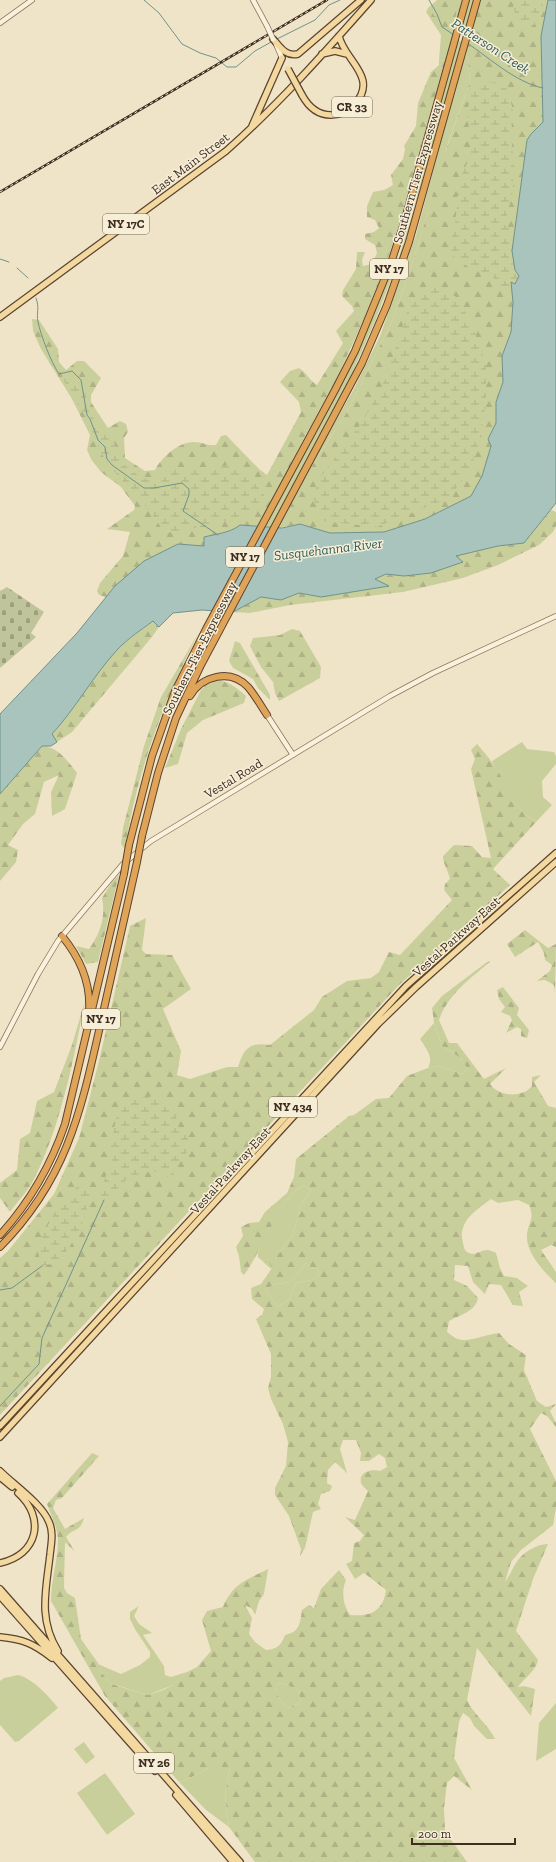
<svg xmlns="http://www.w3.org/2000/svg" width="556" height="1862" font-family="'Zilla Slab',serif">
<defs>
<pattern id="forest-firs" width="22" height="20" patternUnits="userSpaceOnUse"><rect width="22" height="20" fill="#c9cf9b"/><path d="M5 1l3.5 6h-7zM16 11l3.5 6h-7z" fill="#aeb285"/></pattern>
<pattern id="wetland-marsh" width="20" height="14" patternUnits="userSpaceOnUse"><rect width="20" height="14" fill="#c9cf9b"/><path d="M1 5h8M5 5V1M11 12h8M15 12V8" fill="none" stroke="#aeb285"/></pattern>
<pattern id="cemetery-stones" width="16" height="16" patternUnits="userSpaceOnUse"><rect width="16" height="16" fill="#bfc49a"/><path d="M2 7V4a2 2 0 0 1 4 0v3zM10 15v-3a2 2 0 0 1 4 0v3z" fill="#9ca07d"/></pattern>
</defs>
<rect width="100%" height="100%" fill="#f0e4c8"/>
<path fill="#c9cf9b" d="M437 0H462L446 61 439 60 441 35 426 12 428 8Z
M469 0H474L464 36 460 33Z
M458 40 462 42 412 225 396 271 394 273 414 208 424 162Z
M465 52 468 60 470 82 448 143 418 246 393 319 347 412 300 484 355 387 380 336 416 235Z
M390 278 391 280 375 321 340 401 271 528 262 527C307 446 353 365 388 279Z
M522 742 527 749 554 752 556 756V764L542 781 543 797 552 805 537 821C517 816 502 779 492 761Z
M478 926 479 927 391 1007 203 1212 379 1016 418 978Z
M434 1023 442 1046 459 1057 467 1068 463 1074 439 1066 428 1068C434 1056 426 1049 420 1039Z
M304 1185 311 1191 300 1206 293 1234 275 1259 271 1269 258 1257V1253C266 1234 286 1193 304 1185Z
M306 1263 310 1267 318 1269 319 1276 311 1280 296 1283 290 1299 278 1307 265 1290 275 1284 291 1282Z
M139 1606 134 1616 139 1624 152 1633 143 1635 164 1666 165 1675 171 1677 187 1672 173 1685 148 1695 110 1683 101 1672 98 1664 121 1674 140 1665 150 1657V1652L135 1629 130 1619V1612Z
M18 1675C32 1678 50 1697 58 1708L19 1741 15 1742 0 1725V1681L4 1678Z
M283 1683 298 1690 301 1702 289 1708C280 1701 276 1696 276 1684Z
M556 1703V1749L536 1761 539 1723Z
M84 1742 95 1757 86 1764 74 1749Z
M211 1767H230L225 1795 229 1827 206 1810 179 1782 186 1780Z
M105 1773 135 1814 107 1835 77 1793Z"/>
<path fill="url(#forest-firs)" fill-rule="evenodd" d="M439 0H455C460 9 452 30 448 39L446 41C443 30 433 23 429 12L431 9 434 16 440 18 436 3Z
M481 0H548L541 36 543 122 531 134 527 141 512 251 515 284 511 282 513 302 511 332 502 356 503 382 496 402V423L488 439 491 446 482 476 471 496 425 519 384 532 330 533 300 524 276 528 300 484 347 412 393 319 418 246 443 158 470 82 468 60 465 52Z
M439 60 446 61 395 238 382 274 364 319 336 380 305 436 259 527 240 525C230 533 217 534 204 537V546L178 544 115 586 106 597 99 595 97 591 100 583 123 556 130 532 107 529 134 510 135 506 121 487 101 472 91 459 87 450 90 435 72 399 41 349 33 331 32 319 39 320 58 349 59 362 66 370 77 361H84L101 378 91 395V402L108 428 120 421 126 424 128 432 124 438 125 458 145 471 155 470C162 457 178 442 194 442 202 442 207 446 216 445L221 436 226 435 259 469 267 475 301 412 299 402 280 382 290 371 299 368C307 373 309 380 317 385L343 343 336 331 354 311 352 306 342 296 343 290 356 269 357 252H365L362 260 363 266 372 264 377 253 375 245 365 239V234L374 232 379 228 375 220 367 217V206L373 192 384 190 393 185 391 175 403 159 405 149 404 146 416 126 418 103 431 72 439 65Z
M551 510 556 512V526L553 532 539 545 498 565 463 578 403 592 290 605 250 613 233 612 261 597 281 600 299 593 321 597 388 586 374 579 386 574 404 576 431 573 462 562 456 556 498 546 524 543Z
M153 621 159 627 152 637 72 732 57 742 52 734C76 708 92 676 117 650 127 639 142 630 153 621Z
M292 629 300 631 321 667 320 678 279 701 275 693 273 682 261 667 250 646 253 638 280 635Z
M199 632C164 701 136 773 125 849L121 844 123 828 144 746 161 697Z
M235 641 240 643 270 695V700L258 688 253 679 233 668 229 661Z
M217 680C230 682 237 688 246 696L244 703 203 720 187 733 178 764 165 768 181 729 201 690 206 685Z
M477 744C482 750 487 755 491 761 505 778 515 815 537 821L493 869 510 885 399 985 0 1415V1258L8 1251 54 1194 79 1138 99 1061 130 926 146 918 142 950 146 954 172 955 191 989 163 1009 181 1051 177 1075 190 1079 227 1067H238C244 1048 249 1042 270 1045L314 1010 322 997 347 981 371 978 379 972 389 952 400 955 452 900 444 890 445 884 450 879C448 870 443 864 443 856L454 845 472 846 482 857 491 858 471 769 475 759 471 750Z
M42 746C58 747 67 760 77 773L65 809 52 816 51 792 59 775 44 782 35 814 23 824 8 845 18 850 16 862 0 881V794Z
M119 875 98 962 86 964 76 946 89 949C100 934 106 917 102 898L112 882Z
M525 930 548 948 556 944 555 993 554 985 545 980 537 981 550 971 552 965 545 960 544 953 538 942 515 957 507 944Z
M491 961C471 978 448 994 439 1020L449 1043H457L484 1079 506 1068 490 1084C497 1094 513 1097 524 1092 527 1091 530 1088 532 1086V1077L541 1075 534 1082 548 1106 556 1108V1247L551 1245 541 1250 556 1272V1283C545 1273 528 1255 527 1239 526 1223 536 1221 529 1205L518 1200 498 1203 491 1199C477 1210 457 1221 463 1243 464 1247 464 1251 469 1253 475 1256 481 1250 487 1250 490 1250 494 1252 496 1253L500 1268 504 1276 517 1278 528 1286 519 1292 523 1306 513 1305 501 1285 489 1284 485 1294 473 1282 468 1266 455 1265 454 1280 467 1286 478 1298C476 1311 460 1315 449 1321L447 1332C450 1334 454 1338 458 1339 468 1343 487 1334 499 1333L509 1344 526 1355 524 1370 537 1401 546 1407 556 1404 550 1411 556 1423V1427L547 1416 541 1413 530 1429 556 1481V1508L553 1525 521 1550 511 1562 505 1582C509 1577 512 1569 516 1563 522 1553 536 1544 548 1544L533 1579 516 1631 538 1660C536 1671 524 1678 518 1687L524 1686 535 1689 531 1716 477 1648 467 1700C473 1714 488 1724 495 1739H487L474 1726 470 1718 463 1713 459 1722 454 1758 472 1790 454 1776 447 1783 444 1808 445 1831 467 1862H255L229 1827 225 1795 230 1767H211L186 1780 179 1782 105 1696 51 1601C51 1580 58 1560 58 1539 57 1527 51 1515 47 1504L92 1453 99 1456 62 1498 56 1500 53 1508 65 1529 84 1518C80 1533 74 1527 66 1537L75 1552 65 1542 64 1588 67 1593 75 1598 81 1639 98 1663 101 1672 110 1683 118 1686 148 1695 163 1690 173 1685 187 1672 197 1667 211 1651 202 1620 207 1611 223 1607C233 1583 247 1580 268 1569L264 1594 259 1601 255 1615 252 1609 245 1605 252 1618 249 1634 255 1642 266 1650C277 1649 281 1646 285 1635 300 1632 300 1623 302 1610L309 1605 314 1608 321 1589 339 1570 346 1580C341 1592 343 1605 350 1615 371 1617 383 1611 386 1590L364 1573 355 1579 346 1564 352 1561 354 1543 360 1541 364 1535 345 1517 355 1520 368 1491C366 1489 362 1486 361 1483 358 1471 373 1469 380 1471L387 1467 385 1458 379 1454 369 1461H360L361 1453 356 1440H343L340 1449 347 1473 335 1462 328 1470 327 1483 332 1486 330 1491 321 1494 318 1504 321 1509 313 1512 305 1548 300 1556 301 1549 289 1516 275 1495V1488L286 1466 288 1442 283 1424 271 1399 268 1388 271 1377V1354L256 1319 262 1315 264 1309 252 1299 251 1288 261 1284 272 1268 268 1259H275L293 1234 300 1206 311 1191 304 1185C284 1194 268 1235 257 1254 253 1261 249 1268 244 1275L241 1272 239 1256 236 1247 243 1236 241 1227 249 1223 259 1222 265 1212 287 1193 294 1177 296 1159 349 1116 354 1115 376 1099 389 1098 407 1076 428 1068 439 1066 463 1074 467 1068 459 1057 442 1046 434 1023 432 1008 442 996 487 962ZM306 1263 310 1267 318 1269 319 1276 311 1280 296 1283 290 1299 278 1307 265 1290 275 1284 291 1282ZM283 1683 298 1690 301 1702 289 1708C280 1701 276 1696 276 1684Z
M503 987 519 1008 517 1015 529 1030 527 1038 521 1036V1029L517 1027 506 1033 512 1020 510 1016 501 1012 505 1007 499 999 497 990Z
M85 1001C74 1058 61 1125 35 1177 29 1190 18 1201 10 1212L0 1198V1183L17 1170 20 1139 30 1133 37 1101 54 1092 72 1045Z"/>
<path fill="url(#wetland-marsh)" d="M515 0H544L539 18 530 29 519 25 513 7Z
M479 82H495L508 90 513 111 511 137 514 160 513 191 506 219 513 242 512 251 519 276 515 284 511 282 513 302 492 276 470 268 453 256 450 243 455 226 459 180 471 155 468 118 469 92Z
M422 287H439L458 298 473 328 486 364V404L477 452 468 473 449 498 377 527 321 521 313 496 319 479 363 421 386 378 407 312Z
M59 368 79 384 85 391 87 406 93 417 115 444 123 464 142 478 150 480 176 469 204 470 228 465 260 484C280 516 219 522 201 526 194 528 185 533 178 533 173 534 167 531 163 530L149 510 110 467 100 451 86 417 65 383Z
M156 1096 174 1107 179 1129 188 1137 187 1152 175 1165 173 1180 160 1172 151 1171 129 1177 114 1192 109 1204 97 1200 115 1151 110 1148 120 1100Z
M77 1186 90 1187C86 1223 79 1235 58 1263L42 1266 37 1249 43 1235 54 1213 65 1204Z"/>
<path fill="url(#cemetery-stones)" d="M7 587 44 612 31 633 36 637 0 668V591Z"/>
<path fill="#a9c4bc" stroke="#6f938a" d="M548 0H556V503L524 543 498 546 456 556 463 562 431 573 404 576 386 574 375 579 389 586 321 597 299 593 281 600 261 597 233 612 202 610 173 613 159 627 153 621C141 630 127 639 117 650 93 676 76 708 52 734L57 742 51 746H42L0 794V714L77 633 115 586 144 561 178 544 204 546V537C216 534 230 533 240 525L282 528 300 524 330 533 384 532 425 519 471 496 482 476 491 446 488 439 496 423V402L503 382 502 356 511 332 513 302 511 282 515 284 519 276 515 270 512 251 527 140 531 134 543 122 541 36Z"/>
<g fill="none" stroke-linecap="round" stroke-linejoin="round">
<path stroke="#6f938a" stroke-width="1" d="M144 0 159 13 182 44 200 53 216 58 227 67H236L255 51 273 41
M429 0 437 14 442 27 454 35
M277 39 315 20 329 5 340 0
M467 43C491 59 515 82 543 88
M0 259 9 262
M17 268 28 278
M36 298C40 309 36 312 38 322 41 336 51 362 59 374L72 371 81 380 87 415 90 419 98 440 105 447 107 459 112 465 144 488H154L182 483 189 489V495L183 511 218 535
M0 1290 12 1288 42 1266
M0 1406 39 1364 42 1338 104 1200"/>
<g stroke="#8d765c" stroke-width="6">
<path id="tertiary" d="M253 0 267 26
M0 23 32 0
M276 44 282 58
M267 715 293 755
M0 1047 38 974 58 941 123 864 151 841 390 696 433 673 556 616"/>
</g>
<g stroke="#5b4430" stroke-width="8">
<path id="primary" d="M273 39C280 47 286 57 298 54L361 0
M322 54 335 51 347 54
M302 95C308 106 317 115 331 115 340 115 349 111 355 104 379 77 344 60 339 36
M252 126 282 58
M0 317 226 151C278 105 325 52 371 0
M0 1426 406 986 556 853
M0 1437 378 1024 416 987 556 862
M0 1471C14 1485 42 1504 49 1522 54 1533 51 1544 50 1555 46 1590 38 1619 58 1651
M0 1477 12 1487
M0 1563C38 1555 46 1518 18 1493
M0 1589 240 1862
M0 1596 155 1771
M0 1637C23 1639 34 1644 52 1658
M176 1795 233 1862"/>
</g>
<g stroke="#5b4430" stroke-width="8">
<path id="motorway" d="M190 696C202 676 230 668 248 687 255 695 261 706 267 715
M142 836 158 773 176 718 201 665 362 363 387 305 409 242 477 0
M129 845 152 756 175 691 206 629 335 390 355 351 391 263 403 226 466 0
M62 936C80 958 91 983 89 1011
M0 1235C30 1202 51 1165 65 1124L124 874
M0 1247C70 1176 82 1105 103 1013 114 962 126 912 137 862"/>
</g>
<use href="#tertiary" stroke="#faf1dc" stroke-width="4.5"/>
<use href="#primary" stroke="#f3d9a0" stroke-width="5.5"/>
<use href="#motorway" stroke="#e0a458" stroke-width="6"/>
<g stroke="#3d2e20" stroke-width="2.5">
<path id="rail" d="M0 192 327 0"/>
</g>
<use href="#rail" stroke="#f7eed8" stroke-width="1" stroke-dasharray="3" stroke-linecap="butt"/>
<g stroke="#8d765c" stroke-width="6" stroke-linecap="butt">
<path id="tertiary-bridge" d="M267 26 273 39"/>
</g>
<g stroke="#5b4430" stroke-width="8" stroke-linecap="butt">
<path id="primary-bridge" d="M288 69 302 95"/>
</g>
<g stroke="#5b4430" stroke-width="8" stroke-linecap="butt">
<path id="motorway-bridge" d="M137 862 142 836
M124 874 129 845"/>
</g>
<use href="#tertiary-bridge" stroke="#faf1dc" stroke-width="4.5"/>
<use href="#primary-bridge" stroke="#f3d9a0" stroke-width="5.5"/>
<use href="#motorway-bridge" stroke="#e0a458" stroke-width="6"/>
</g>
<g text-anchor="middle" stroke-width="3" stroke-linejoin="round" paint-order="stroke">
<g fill="#f7eed8" stroke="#756857" stroke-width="1">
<rect x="332" y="97" width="40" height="20" rx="3"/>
<rect x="103" y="214" width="46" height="20" rx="3"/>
<rect x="370" y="259" width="38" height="20" rx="3"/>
<rect x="226" y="547" width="38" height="20" rx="3"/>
<rect x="82" y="1009" width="38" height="20" rx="3"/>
<rect x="269" y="1097" width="48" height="20" rx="3"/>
<rect x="134" y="1753" width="40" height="20" rx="3"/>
</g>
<g font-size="12" font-weight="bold" fill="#3d2e20">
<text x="352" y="111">CR 33</text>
<text x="126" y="228">NY 17C</text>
<text x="389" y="273">NY 17</text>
<text x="245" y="561">NY 17</text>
<text x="101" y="1023">NY 17</text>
<text x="293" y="1111">NY 434</text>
<text x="154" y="1767">NY 26</text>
</g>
<g font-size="13" fill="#3d2e20" stroke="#f7eed8">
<text transform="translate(190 163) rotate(-37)" y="5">East Main Street</text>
<text transform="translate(417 172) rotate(-74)" y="5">Southern Tier Expressway</text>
<text transform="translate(199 648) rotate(-63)" y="5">Southern Tier Expressway</text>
<text transform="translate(233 778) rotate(-31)" y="5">Vestal Road</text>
<text transform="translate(456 936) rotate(-42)" y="5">Vestal Parkway East</text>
<text transform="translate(230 1170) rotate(-48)" y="5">Vestal Parkway East</text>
</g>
<g font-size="14" font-style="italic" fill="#2f5d5a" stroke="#f7eed8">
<text transform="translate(491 46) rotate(33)" y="5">Patterson Creek</text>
<text transform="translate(328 549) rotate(-7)" y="5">Susquehanna River</text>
</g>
</g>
<path d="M412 1838v6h103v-6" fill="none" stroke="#3d2e20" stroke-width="2"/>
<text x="418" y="1838" font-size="12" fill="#3d2e20" stroke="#f7eed8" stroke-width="3" paint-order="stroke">200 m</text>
</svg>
